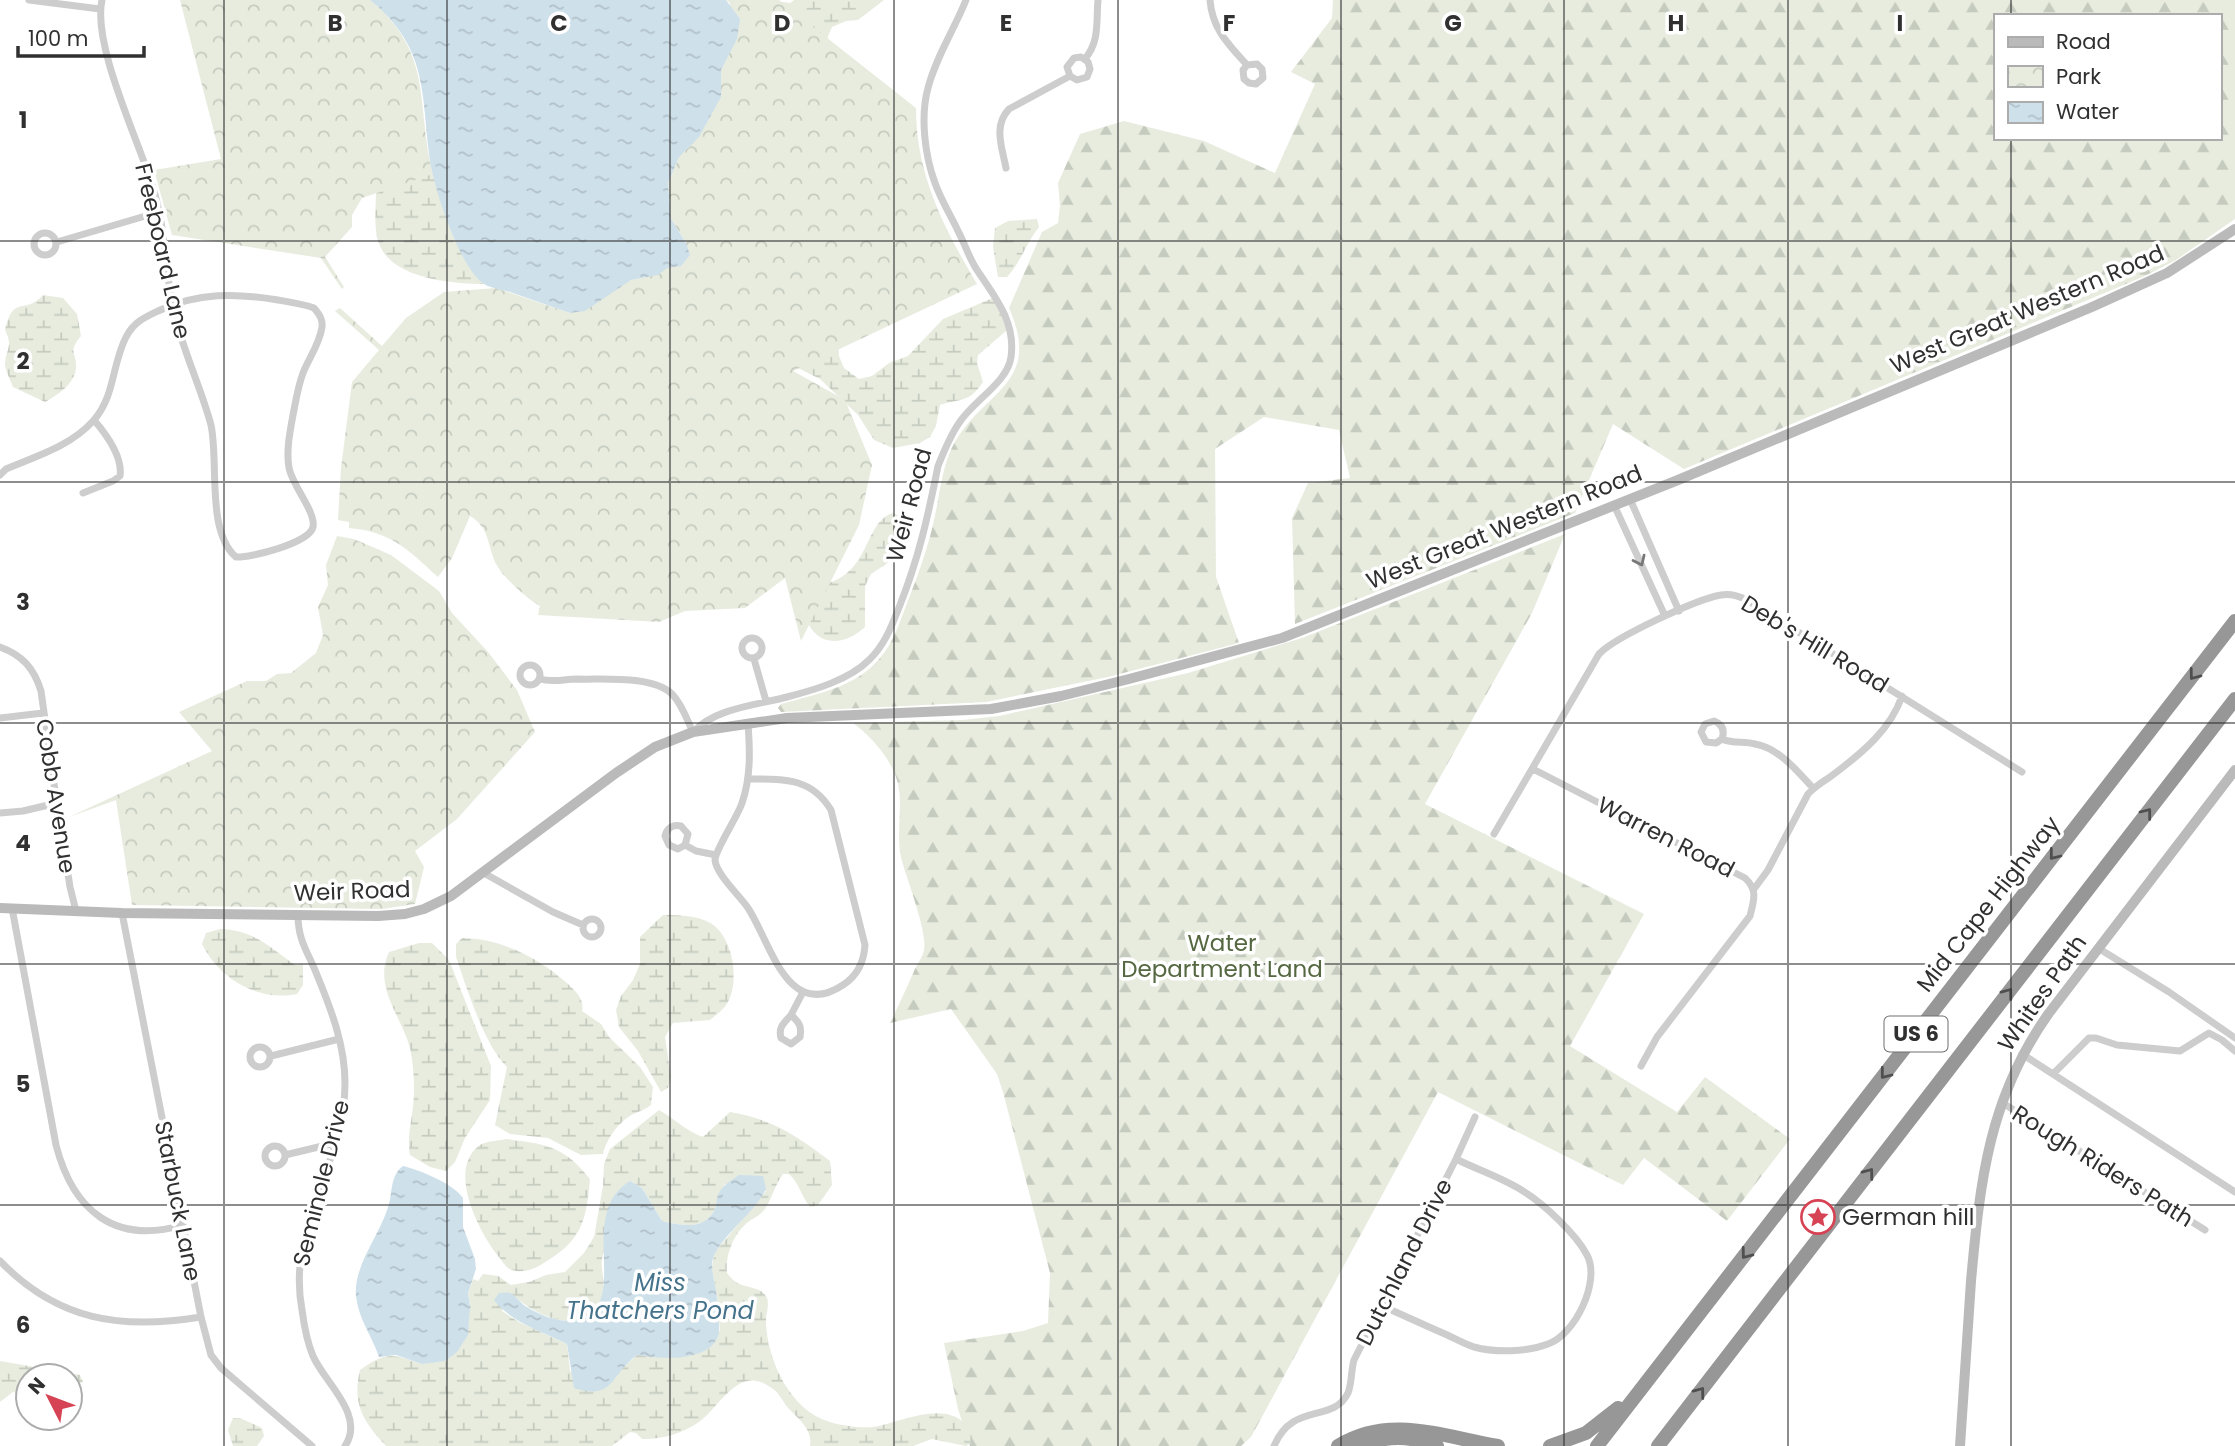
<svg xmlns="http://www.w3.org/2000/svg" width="2235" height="1446" font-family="Poppins,sans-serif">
<defs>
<pattern id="forest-firs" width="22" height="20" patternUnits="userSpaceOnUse" patternTransform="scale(1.75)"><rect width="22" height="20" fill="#e7ecdf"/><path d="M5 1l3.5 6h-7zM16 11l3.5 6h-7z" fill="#c6cbc0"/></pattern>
<pattern id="wetland-marsh" width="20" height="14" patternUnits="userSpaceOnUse" patternTransform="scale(1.75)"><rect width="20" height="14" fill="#e7ecdf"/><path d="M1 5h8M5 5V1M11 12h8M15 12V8" fill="none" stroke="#c6cbc0"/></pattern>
<pattern id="park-crowns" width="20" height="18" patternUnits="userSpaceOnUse" patternTransform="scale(1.75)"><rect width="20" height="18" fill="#e7ecdf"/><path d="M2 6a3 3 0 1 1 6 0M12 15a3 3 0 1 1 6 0" fill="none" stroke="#c6cbc0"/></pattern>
<pattern id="water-ripples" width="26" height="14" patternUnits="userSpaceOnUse" patternTransform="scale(1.75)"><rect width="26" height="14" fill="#cee0ea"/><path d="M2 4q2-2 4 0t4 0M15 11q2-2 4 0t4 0" fill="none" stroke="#b1c0c9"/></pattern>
</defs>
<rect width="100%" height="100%" fill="#fff"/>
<path fill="url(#forest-firs)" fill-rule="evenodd" d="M1333 0H2235V219L2176 260 2145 276 1684 469 1613 424 1575 513 1295 624 1292 518 1308 483 1350 478 1339 430 1264 417 1215 449 1216 577 1239 643 1108 677 986 702 781 712 778 708 781 704C816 694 855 688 880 658 893 643 899 624 906 606 917 577 928 549 934 520 939 499 941 477 948 457 973 391 1046 391 1009 308L1042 232 1058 223 1060 206 1058 183 1080 134 1124 121 1204 141 1275 173 1315 84 1291 72 1332 18ZM1995 16H2219V138H1995Z
M1565 534 1532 613 1425 804 1644 914 1570 1046 1677 1112 1705 1077 1790 1139 1727 1221 1644 1158 1623 1185 1438 1092 1251 1437 1241 1446H970L958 1409 944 1343 1023 1331 1048 1323 1050 1273 1003 1092 997 1074 951 1009 890 1023C899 1005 907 987 915 969 918 963 923 956 924 950 928 932 906 878 901 857 895 829 906 798 894 772 886 753 869 735 853 723L963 720 999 716 1188 673 1302 638Z"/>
<path fill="url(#wetland-marsh)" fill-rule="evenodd" d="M321 0H370L386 14C400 58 413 103 426 148 440 195 449 248 485 284 454 284 394 279 380 246 373 230 376 208 376 191Z
M730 0H770L790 3 794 0H884L858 20 846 21 832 27 828 36 839 356 844 368 859 379 872 376 889 363 908 356 943 319 993 298 1008 319 1006 331 978 355 977 363 983 382C969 403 962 398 940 405L936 426 930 437 920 443 893 448 874 440 858 415 820 379 782 360 646 277 686 243 679 157C730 105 727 69 730 0Z
M1037 219 1039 227C1026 243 1021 262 1007 277H998L993 247 995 228 1008 221Z
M43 295 63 298 77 314 81 336C67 353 77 352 76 368 75 384 57 395 45 402L13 387C11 381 6 372 5 365 5 349 14 348 5 330 14 293 24 316 43 295Z
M893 513 900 516 905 532 892 560 871 574 865 586V627C847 644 822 648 809 625L820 585C872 576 862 523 893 513Z
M663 915C678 915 698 915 712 924 733 939 739 978 729 1000 725 1009 717 1014 710 1020L673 1023 665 1037 671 1077 668 1088 661 1092 638 1051 619 1027 616 1010 621 996 633 980 640 964V937Z
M220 929C254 930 269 947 295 965L303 964V985L297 994C259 1002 219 979 202 944L206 933Z
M462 938C500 938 539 958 567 983 575 991 585 999 582 1011L601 1024 609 1037 640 1067 653 1087 651 1105C643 1111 638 1111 630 1116 618 1123 606 1140 603 1154L581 1155 548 1138 510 1134 495 1125 507 1067C484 1045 467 988 456 957V944Z
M419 943H432L449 960 491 1066 490 1100 465 1138 455 1162 446 1171 430 1167 410 1155C407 1137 411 1125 413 1107 415 1089 414 1066 410 1048 401 1015 373 987 389 952Z
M659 1110C675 1119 686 1131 703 1137L730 1112C772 1119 797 1136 830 1161L832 1185 818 1205 810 1207C802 1197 799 1183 789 1174H783C775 1185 772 1198 765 1209 760 1216 753 1218 747 1223 733 1234 725 1257 727 1273 730 1277 735 1282 739 1284 748 1288 762 1287 767 1298 770 1307 765 1315 766 1324 768 1362 791 1411 830 1422 842 1426 861 1428 873 1427 899 1423 943 1400 965 1424 971 1430 973 1435 971 1443L966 1446 932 1439 913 1446H810C813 1431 800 1420 790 1410 784 1404 780 1394 773 1389 739 1362 721 1406 699 1422 683 1433 661 1440 642 1439L636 1433 630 1432 612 1446H386C363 1421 352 1404 360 1370 387 1351 392 1354 422 1364L470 1306 468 1293 473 1279 478 1281 483 1274 498 1276 511 1285 529 1282 546 1275 565 1272 584 1253 594 1237 603 1186 604 1164 610 1149ZM630 1181 642 1188 662 1221C680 1225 704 1231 714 1211 719 1201 719 1193 725 1184L766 1191 714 1253 712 1268 717 1298 720 1331 680 1357 637 1355 619 1371 609 1385 570 1371 567 1344 519 1322 502 1311 510 1293C535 1315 583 1341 602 1297 607 1286 600 1271 602 1259 606 1238 622 1203 630 1181Z
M506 1139C546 1144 564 1146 590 1179 586 1226 580 1242 539 1266 530 1271 517 1274 508 1268 505 1266 501 1259 498 1256 479 1232 446 1169 480 1145 486 1141 498 1141 506 1139Z
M0 1361 80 1375 83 1382 77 1385 70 1384V1376H28V1389L13 1392 0 1402Z
M233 1418H240L262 1428 264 1436 257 1446H233L228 1430Z"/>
<path fill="url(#park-crowns)" d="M180 0H370C435 54 415 104 433 174L362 198 352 215V227L325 257 344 287 342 289 321 258 172 235 154 170 221 159Z
M726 0H779L916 108C916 175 944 228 977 284L793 371 845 400 872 465 859 525 801 641 785 578 745 608 685 611 659 622 538 615 540 606C527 599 502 576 496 564 487 545 490 528 470 516L452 558 438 577C407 549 392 532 349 528V522L338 520 341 468 352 382 379 350 335 311 340 308 382 346 406 318 444 292 496 288 570 313 631 280 658 275 667 268 686 243 671 219 668 183 679 157 699 137 721 97V70L728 55 730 3Z
M337 536 354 539 391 555 439 591 452 613 488 652 517 690 535 732 457 819 415 851 424 867 415 904 382 909 132 905 116 800 69 817 212 751 179 712 247 681H266L277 674 291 673 316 653 323 635 318 607 328 585 326 565Z"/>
<path fill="url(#water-ripples)" d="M370 0H726L740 19 737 39 721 70V97L699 137 679 157 668 183 671 219 686 243 690 255 681 266 667 268 658 275 631 280 585 311 570 313C550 306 530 299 510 292 502 290 491 288 484 284 459 268 432 183 429 154 425 124 425 92 416 64 408 38 391 17 370 0Z
M403 1166C420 1170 454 1184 463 1198V1227L475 1259 476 1269 468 1293 470 1306 468 1335 457 1352 445 1361 422 1364 396 1355 379 1357C372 1336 358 1318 356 1296 353 1264 383 1232 390 1200 392 1188 392 1174 403 1166Z
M739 1175 763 1176 766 1189C754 1213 729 1229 715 1253 709 1264 714 1278 716 1290 717 1297 720 1327 719 1333 712 1363 660 1359 637 1355 610 1375 614 1401 574 1388L567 1344C542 1331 512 1323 494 1300L499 1293C503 1293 507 1292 510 1293 516 1296 521 1304 527 1307 547 1319 574 1329 593 1311 621 1285 581 1211 630 1181L642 1188 662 1221C680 1225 703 1231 714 1211 717 1207 716 1200 718 1195 722 1185 731 1181 739 1175Z"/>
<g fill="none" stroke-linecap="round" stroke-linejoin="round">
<path stroke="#cdcdcd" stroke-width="7" d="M29 0 100 9
M1210 0C1212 29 1229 45 1247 65L1257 64 1262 69 1263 78 1256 84 1249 83 1244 79 1243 70 1247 65
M1085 59C1100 41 1096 22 1098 0
M1006 168C1002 147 993 126 1009 109L1070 76 1067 67 1074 58 1081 57 1088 62 1090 69 1087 77 1077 80 1070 76
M34 244a11 11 0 1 1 22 0a11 11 0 1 1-22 0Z
M57 242 159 212
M0 475 6 469C37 456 71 446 94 420 115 396 112 364 126 337 134 322 145 317 158 311 198 292 236 293 278 300 290 302 303 304 314 308 319 314 323 319 322 327 320 343 309 358 303 373 298 386 296 400 293 415 290 431 286 451 289 468 293 487 316 512 313 527 310 543 250 558 236 557 206 531 219 462 211 425 200 384 180 345 172 303 165 265 165 225 153 188 139 141 92 45 102 0
M83 493 113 481 120 476C123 456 106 434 94 420
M1630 499 1679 611
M1614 505 1665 616
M742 648a10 10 0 1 1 20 0a10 10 0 1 1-20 0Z
M0 647C22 655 34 668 41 691L54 784 70 887 76 911
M754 659 766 701
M520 675a10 10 0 1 1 20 0a10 10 0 1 1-20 0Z
M540 679C553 683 564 679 577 679 603 680 652 675 672 694 682 704 687 720 693 732 715 708 757 705 787 697 814 690 849 680 869 660 885 645 892 625 900 605 919 557 928 516 938 466 944 451 950 436 959 423 973 401 1008 382 1011 357 1016 322 995 297 977 270 969 258 965 244 958 231 951 216 941 200 935 183 925 156 920 117 928 88 936 57 954 30 966 0
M0 718 43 713
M1722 739C1725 730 1722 724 1714 721L1705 724 1701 732 1706 742 1716 743 1722 739C1733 744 1744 741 1755 744 1779 748 1797 771 1813 788
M1533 769 1745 878C1758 890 1754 900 1750 916L1657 1037 1641 1066
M748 779C783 779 811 777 831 810L865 945C864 961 857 976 843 985 787 1022 770 941 748 908 740 896 716 874 715 860 715 850 738 816 742 803 751 777 750 750 748 724
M0 813 23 811 57 803
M1494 834 1599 654C1615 637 1697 599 1721 595 1730 593 1739 596 1747 600L2022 772
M685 845 678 849 669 845 665 836C667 828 673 824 681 826L688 834 685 845 696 851 716 855
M482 872 553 912 583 925
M1754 889 1768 870 1808 794C1816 785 1825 781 1834 774 1862 753 1891 729 1902 696
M12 908 56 1145C73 1211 115 1245 183 1225
M122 913 201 1317 211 1355 221 1368 312 1446
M298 915C298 941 308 952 317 975 331 1009 345 1045 345 1083 345 1166 286 1224 302 1310 304 1325 307 1342 313 1356 324 1382 366 1415 345 1446
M583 928a9 9 0 1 1 18 0a9 9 0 1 1-18 0Z
M2098 948 2169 992 2235 1038
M791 1015C799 1022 802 1026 800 1037L791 1044 781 1038C778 1027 784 1023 791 1015Z
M791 1015 803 992
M250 1057a10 10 0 1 1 20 0a10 10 0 1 1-20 0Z
M2022 1054 2235 1192
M271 1056 339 1039
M2053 1074 2089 1038H2096L2117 1045 2180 1051 2209 1033 2222 1040 2235 1051
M2001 1102 2205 1230
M265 1156a10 10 0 1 1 20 0a10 10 0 1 1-20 0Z
M285 1155 335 1143
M0 1261C58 1321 121 1330 201 1317
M1382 1306C1403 1315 1424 1325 1445 1334 1454 1338 1464 1344 1474 1347 1496 1353 1527 1352 1548 1344 1575 1335 1601 1281 1587 1255 1576 1234 1544 1204 1523 1191 1503 1178 1478 1170 1456 1159
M1274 1446C1293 1401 1333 1424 1348 1393 1352 1383 1351 1370 1354 1360L1456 1159 1475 1117"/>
<path stroke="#bababa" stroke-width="10" d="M0 908 122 913 378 916 405 914 424 909 451 896 616 773 655 747 693 732 787 718 991 709 1061 696 1129 679 1282 638 1678 480 2092 307 2167 273 2235 229
M1960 1446C1964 1391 1967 1336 1971 1281 1980 1181 1989 1097 2049 1013L2235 770"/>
<path stroke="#979797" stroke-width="14" d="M1338 1446C1390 1414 1443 1437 1498 1446
M1360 1446C1386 1435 1412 1436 1437 1446
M1550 1446 1586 1433 1618 1408
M1597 1446 2235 621
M1658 1446 2235 699"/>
</g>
<defs><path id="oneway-chevron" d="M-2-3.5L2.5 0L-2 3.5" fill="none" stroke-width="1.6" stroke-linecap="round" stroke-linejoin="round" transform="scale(1.75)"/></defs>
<use stroke="#777" href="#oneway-chevron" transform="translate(1640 561) rotate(65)"/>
<g stroke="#4f4f4f">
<use href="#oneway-chevron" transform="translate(2194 675) rotate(127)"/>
<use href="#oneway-chevron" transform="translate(2147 813) rotate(-52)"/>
<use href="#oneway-chevron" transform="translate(2054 855) rotate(128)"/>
<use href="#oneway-chevron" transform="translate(2008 993) rotate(-53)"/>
<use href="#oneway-chevron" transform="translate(1885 1074) rotate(128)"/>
<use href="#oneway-chevron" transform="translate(1869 1173) rotate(-53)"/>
<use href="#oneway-chevron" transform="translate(1746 1254) rotate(127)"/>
<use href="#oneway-chevron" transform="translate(1700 1392) rotate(-53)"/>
</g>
<path fill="none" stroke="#303030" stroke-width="2" stroke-opacity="0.55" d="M224 0V1446M447 0V1446M670 0V1446M894 0V1446M1118 0V1446M1341 0V1446M1564 0V1446M1788 0V1446M2011 0V16M2011 138V1446M0 241H2235M0 482H2235M0 723H2235M0 964H2235M0 1205H2235"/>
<defs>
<g id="sight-ring" transform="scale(1.75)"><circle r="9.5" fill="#fff" stroke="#d64354" stroke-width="1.5"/><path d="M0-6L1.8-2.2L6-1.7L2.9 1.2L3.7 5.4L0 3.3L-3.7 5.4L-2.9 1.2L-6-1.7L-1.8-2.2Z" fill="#d64354"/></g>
</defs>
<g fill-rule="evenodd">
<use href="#sight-ring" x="1818" y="1217"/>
</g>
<g text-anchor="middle" stroke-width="7" stroke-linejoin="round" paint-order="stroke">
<rect fill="#fff" stroke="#6e6e6e" stroke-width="2" x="1884.5" y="1016.5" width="63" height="35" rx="5"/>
<g font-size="21" font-weight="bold" fill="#303030">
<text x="1916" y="1041">US 6</text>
</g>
<g font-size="23" fill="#303030" stroke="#fff">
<text transform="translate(163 251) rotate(77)" y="8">Freeboard Lane</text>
<text transform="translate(2027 309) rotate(-23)" y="8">West Great Western Road</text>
<text transform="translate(909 505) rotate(-75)" y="8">Weir Road</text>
<text transform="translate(1504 527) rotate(-22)" y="8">West Great Western Road</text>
<text transform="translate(1815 644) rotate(31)" y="8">Deb's Hill Road</text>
<text transform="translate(56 796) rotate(81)" y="8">Cobb Avenue</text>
<text transform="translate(1666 837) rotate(27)" y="8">Warren Road</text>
<text transform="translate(352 891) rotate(-2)" y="8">Weir Road</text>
<text transform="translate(1988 904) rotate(-52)" y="8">Mid Cape Highway</text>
<text transform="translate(2042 993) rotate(-55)" y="8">Whites Path</text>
<text transform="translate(2103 1166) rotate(32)" y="8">Rough Riders Path</text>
<text transform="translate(321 1183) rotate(-76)" y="8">Seminole Drive</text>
<text transform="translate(178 1201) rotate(79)" y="8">Starbuck Lane</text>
<text transform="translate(1404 1262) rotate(-63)" y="8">Dutchland Drive</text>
</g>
<g font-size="23" fill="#556841" stroke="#fff">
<text x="1222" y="951">Water<tspan x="1222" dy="26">Department Land</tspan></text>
</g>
<g font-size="23" fill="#303030" stroke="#fff" text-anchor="start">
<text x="1842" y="1225">German hill</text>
</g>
<g font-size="24" font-style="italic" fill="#45738c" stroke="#fff">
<text x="660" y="1291">Miss<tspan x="660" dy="28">Thatchers Pond</tspan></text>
</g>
</g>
<g font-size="23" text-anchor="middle" font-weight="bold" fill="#303030" stroke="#fff" stroke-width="7" stroke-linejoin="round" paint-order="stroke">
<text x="335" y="31">B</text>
<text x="559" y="31">C</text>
<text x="782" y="31">D</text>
<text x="1006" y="31">E</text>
<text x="1229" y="31">F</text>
<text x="1453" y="31">G</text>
<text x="1676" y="31">H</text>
<text x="1900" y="31">I</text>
<text x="23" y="128">1</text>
<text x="23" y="369">2</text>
<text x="23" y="610">3</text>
<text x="23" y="851">4</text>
<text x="23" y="1092">5</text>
<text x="23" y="1333">6</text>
</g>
<rect x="1994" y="14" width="228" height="126" fill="#ffffff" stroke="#acacac" stroke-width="2"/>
<rect x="2008" y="37" width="35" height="10" fill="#bababa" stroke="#acacac" stroke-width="2"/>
<text x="2056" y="49" font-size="21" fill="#303030">Road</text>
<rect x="2008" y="66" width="35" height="21" fill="url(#park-crowns)" stroke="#acacac" stroke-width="2"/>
<text x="2056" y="84" font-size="21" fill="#303030">Park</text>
<rect x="2008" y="102" width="35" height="21" fill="url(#water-ripples)" stroke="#acacac" stroke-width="2"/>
<text x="2056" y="119" font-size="21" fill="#303030">Water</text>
<g transform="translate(49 1397) rotate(312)"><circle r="33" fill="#ffffff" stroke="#acacac" stroke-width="2"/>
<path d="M0-5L12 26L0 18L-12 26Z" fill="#d64354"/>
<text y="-10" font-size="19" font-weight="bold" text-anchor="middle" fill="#303030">N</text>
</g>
<path d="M18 46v10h126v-10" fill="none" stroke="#303030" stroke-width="3.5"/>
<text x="28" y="46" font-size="21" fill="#303030" stroke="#ffffff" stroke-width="5" paint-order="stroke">100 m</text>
</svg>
